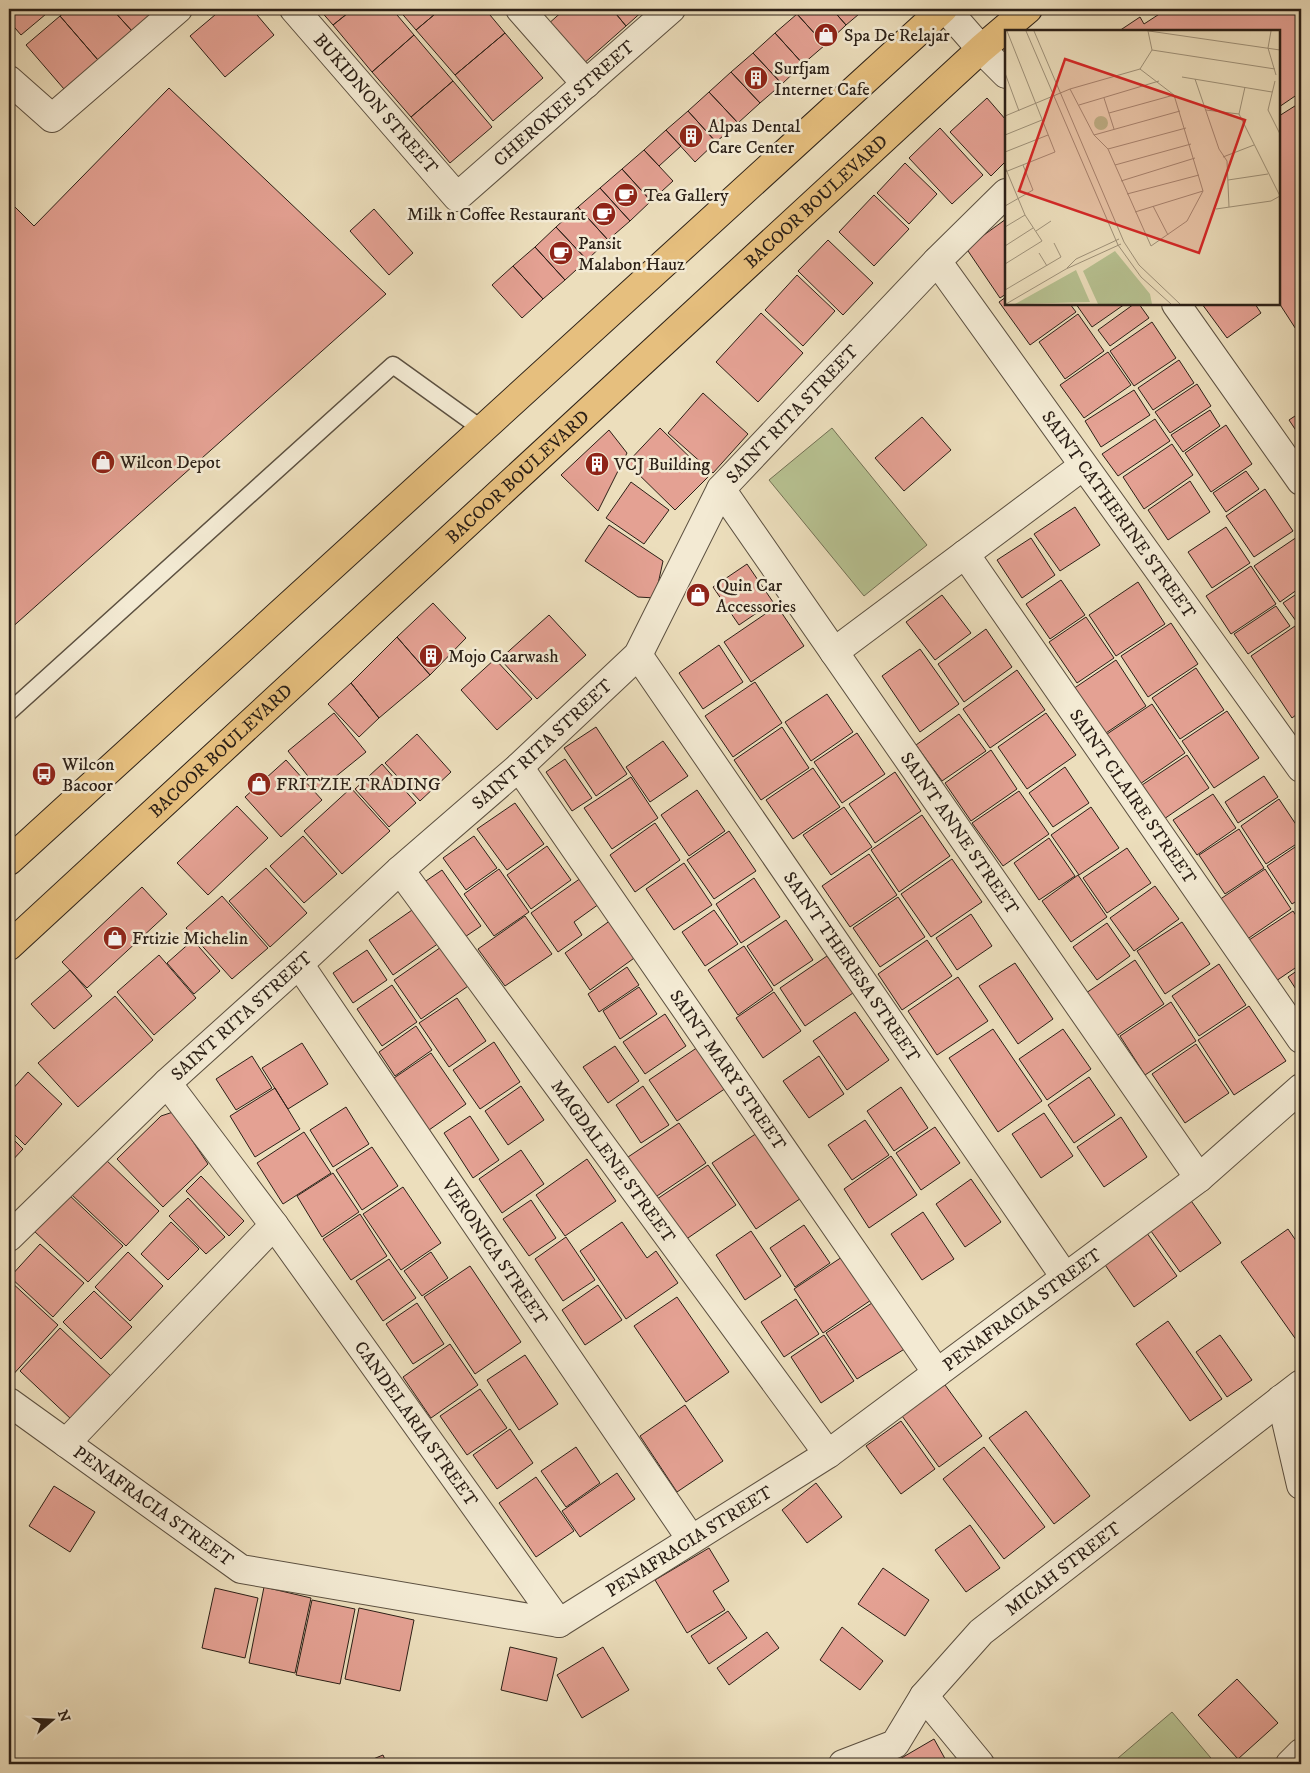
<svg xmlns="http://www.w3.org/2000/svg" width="1310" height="1773" font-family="'IM FELL DW Pica',serif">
<rect width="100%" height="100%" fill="#ecdebc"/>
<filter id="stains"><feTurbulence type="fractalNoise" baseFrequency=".004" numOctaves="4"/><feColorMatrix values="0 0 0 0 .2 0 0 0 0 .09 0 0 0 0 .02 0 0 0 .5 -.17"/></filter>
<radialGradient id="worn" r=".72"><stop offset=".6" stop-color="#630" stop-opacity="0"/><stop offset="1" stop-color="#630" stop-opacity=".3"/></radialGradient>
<path fill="#b7c191" stroke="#727054" d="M832 428 927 545 864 596 769 480Z
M1172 1712 1216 1764H1111Z"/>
<path fill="#e4a193" stroke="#2c2017" d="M9 9H52L21 35 9 21Z
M69 9H112L132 31 98 60 60 16Z
M112 9H158L132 31Z
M222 9H252L274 35 225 77 190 36Z
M319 9H353L333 25Z
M353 9H392L414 35 372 72 333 25Z
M398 9H441L416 30Z
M441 9H485L505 33 455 75 416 30Z
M565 9H612L626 26 582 65 547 25Z
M612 9H645L626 26Z
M803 9H832L846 25 825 45 797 14Z
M832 9H865L846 25Z
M1167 9H1301V92L1279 107V31H1119L1140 17 1144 24Z
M797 14 825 45 803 64 775 33Z
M60 16 98 60 64 89 26 45Z
M505 33 543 78 493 121 455 75Z
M775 33 803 64 782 84 753 53Z
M414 35 453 81 411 117 372 72Z
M753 53 782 84 760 103 731 72Z
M731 72 760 103 738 123 709 92Z
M453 81 492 127 450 163 411 117Z
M169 88 386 294 9 630V201L34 226Z
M709 92 738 123 716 142 688 111Z
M987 98 1006 120V161L991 176 950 132Z
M1298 104 1301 110V337L1279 303V116Z
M688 111 716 142 695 162 666 130Z
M940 128 983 175 952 204 909 158Z
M666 130 681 146 659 166 644 150Z
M644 150 673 181 651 201 622 169Z
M905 163 937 194 909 224 877 193Z
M622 169 651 201 630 221 600 188Z
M600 188 630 221 608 240 578 207Z
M874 195 909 229 874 266 839 232Z
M578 207 608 240 587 260 556 227Z
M374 209 413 253 389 275 350 231Z
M1006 219V294L1000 298 966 248Z
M556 227 587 260 565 280 535 247Z
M828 240 873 283 843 315 798 271Z
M535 247 565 280 543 299 513 266Z
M513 266 543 299 522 318 492 285Z
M797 275 835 311 803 346 765 310Z
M1006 297V304H1070L1076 312 1030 345 999 302Z
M1076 304H1125L1092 327Z
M1134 304H1139L1149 318 1110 346 1098 330Z
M1202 304H1255L1261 313 1227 338Z
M761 313 803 353 758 402 716 362Z
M1078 314 1104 351 1065 379 1039 342Z
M1152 322 1176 358 1134 386 1110 351Z
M1108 352 1131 385 1084 418 1060 385Z
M1179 360 1194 383 1153 410 1138 388Z
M1197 384 1211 406 1170 433 1155 412Z
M1134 390 1150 415 1101 447 1085 421Z
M703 393 748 434 713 473 668 433Z
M1210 410 1220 426 1183 452 1171 435Z
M1301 412V438L1289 420Z
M922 417 951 450 904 491 875 458Z
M1155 419 1170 441 1118 476 1102 454Z
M1226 425 1252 464 1211 492 1185 453Z
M660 428 709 476 675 510 627 463Z
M609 430 627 453 598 511 561 475Z
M1172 444 1193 475 1144 509 1123 477Z
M1246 471 1259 489 1226 512 1213 493Z
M1190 481 1210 512 1168 540 1148 510Z
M631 482 669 510 644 544 606 518Z
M1265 489 1293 531 1254 557 1226 516Z
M1075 507 1100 545 1060 571 1034 534Z
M609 525 663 561 655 598 638 597 585 561Z
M1226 527 1250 563 1212 588 1188 552Z
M1297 537 1301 544V587L1280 602 1254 566Z
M1031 538 1055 575 1022 598 997 560Z
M747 564 773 602 739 625 713 587Z
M1251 566 1276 604 1231 634 1206 596Z
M1061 580 1085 615 1050 639 1026 604Z
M1138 582 1165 624 1116 656 1089 615Z
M1301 591V628L1283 603Z
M942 595 971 633 935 660 906 622Z
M433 603 466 638 430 675 397 637Z
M777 606 804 646 751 682 724 642Z
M1276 606 1290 626 1248 654 1234 634Z
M549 615 586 655 537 699 500 659Z
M1086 617 1114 658 1077 683 1049 642Z
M1171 623 1198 664 1148 697 1121 656Z
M1295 626 1301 634V711L1292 718 1251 656Z
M986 629 1012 667 964 702 938 664Z
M397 637 430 675 379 718 351 683Z
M719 645 743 682 703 709 679 673Z
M920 649 959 704 920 732 882 676Z
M495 659 532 699 497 730 461 690Z
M1116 660 1146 706 1100 737 1070 691Z
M1196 668 1224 710 1180 739 1152 698Z
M1017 670 1045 710 990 748 963 709Z
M755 682 782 723 733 757 705 716Z
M351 683 379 718 359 737 328 704Z
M827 694 853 732 811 761 785 722Z
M1152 704 1185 753 1137 786 1104 736Z
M1227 711 1259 758 1214 788 1182 741Z
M334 713 366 752 319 790 288 751Z
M1046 713 1076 755 1027 789 998 747Z
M959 714 986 751 942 781 916 745Z
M596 727 627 774 596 796 564 748Z
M782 727 809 768 761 800 734 760Z
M857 733 885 774 842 803 814 762Z
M417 734 451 772 420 801 385 763Z
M663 741 688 776 650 802 626 767Z
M991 750 1017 789 971 821 945 783Z
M1187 755 1209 788 1164 819 1142 785Z
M565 759 592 798 572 811 546 772Z
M286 760 322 800 281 837 245 797Z
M382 764 416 803 389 827 355 789Z
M1065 767 1089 803 1053 827 1029 793Z
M813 768 840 807 793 839 766 800Z
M895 772 921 811 875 843 849 804Z
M1264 776 1278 797 1238 823 1225 802Z
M631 777 658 818 612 849 584 808Z
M351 788 390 831 342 874 304 831Z
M697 790 725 831 689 856 661 815Z
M1019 791 1049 834 1003 866 972 823Z
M1213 794 1236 828 1197 855 1173 820Z
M1279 799 1301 832V841L1266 864 1241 826Z
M515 803 544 844 507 870 477 829Z
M237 806 268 838 208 895 177 863Z
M844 807 872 847 831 875 803 835Z
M1091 807 1119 848 1079 875 1051 835Z
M922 815 950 856 899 892 871 850Z
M655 823 680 860 635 892 610 855Z
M1239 829 1264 868 1225 894 1199 855Z
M729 831 756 871 714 899 687 860Z
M303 836 337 874 304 903 270 866Z
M474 836 497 868 466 890 443 858Z
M1049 838 1075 876 1039 900 1014 863Z
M1301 843V898L1292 904 1267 866Z
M547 846 571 880 531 909 507 875Z
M1127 848 1151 883 1107 913 1083 878Z
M869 854 897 895 850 927 822 886Z
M952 859 982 902 931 937 901 894Z
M684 863 712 905 674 930 646 889Z
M266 868 307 913 270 947 229 901Z
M499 869 529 912 494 936 464 894Z
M1265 869 1291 909 1246 940 1219 900Z
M442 870 481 926 459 941 420 885Z
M1078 875 1107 917 1071 942 1042 901Z
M581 878 599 904 574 922 582 935 558 952 531 913Z
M754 878 780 917 741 943 716 904Z
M1155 886 1179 919 1134 951 1110 918Z
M142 887 167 914 87 988 62 962Z
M222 896 268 948 232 979 186 928Z
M898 897 925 937 880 967 853 928Z
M415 908 439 943 393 975 369 940Z
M714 910 738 944 705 966 682 932Z
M1293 911 1301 923V964L1276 981 1249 940Z
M971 914 992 946 957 970 936 938Z
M525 916 552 954 505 986 478 949Z
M611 920 637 956 590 990 565 953Z
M786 920 813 960 774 986 747 946Z
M1182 922 1210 964 1165 994 1137 951Z
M1107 923 1130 956 1097 980 1073 947Z
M193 940 220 971 194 994 167 963Z
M927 940 952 976 902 1010 878 974Z
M444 945 471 984 421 1019 394 980Z
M744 946 773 990 738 1015 708 970Z
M367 950 387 980 353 1003 333 973Z
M159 955 196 998 154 1035 117 992Z
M827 956 853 993 805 1026 780 988Z
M1135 960 1164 1004 1115 1037 1086 993Z
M1015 963 1053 1019 1018 1044 979 986Z
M1219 964 1246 1005 1199 1036 1172 996Z
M627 967 639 985 599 1012 588 994Z
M1301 968V997L1288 977Z
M70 970 92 996 54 1029 31 1004Z
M958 977 988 1021 937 1055 908 1011Z
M392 985 417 1022 382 1046 357 1009Z
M639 987 657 1014 620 1039 603 1011Z
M774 992 801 1031 763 1058 736 1018Z
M115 996 153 1040 78 1107 38 1063Z
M457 998 486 1041 449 1067 419 1023Z
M1171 1002 1196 1041 1145 1075 1120 1036Z
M1249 1006 1286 1061 1234 1095 1198 1040Z
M855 1012 889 1060 847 1090 813 1041Z
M665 1014 686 1046 645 1074 623 1042Z
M416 1026 432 1050 395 1076 379 1052Z
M993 1029 1042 1101 998 1132 949 1058Z
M1063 1029 1091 1069 1047 1100 1019 1059Z
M494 1042 520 1082 480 1109 453 1070Z
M302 1043 328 1084 288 1109 262 1068Z
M1196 1044 1229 1093 1185 1123 1152 1074Z
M701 1045 729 1086 677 1121 649 1080Z
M615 1046 639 1081 608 1103 583 1067Z
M431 1053 466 1104 429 1130 394 1078Z
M252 1056 272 1088 236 1110 216 1079Z
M819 1056 844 1094 809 1118 783 1081Z
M28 1072 62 1104 25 1145 9 1129V1093Z
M1089 1077 1115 1115 1074 1143 1048 1105Z
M521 1086 544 1120 508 1145 485 1111Z
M643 1086 669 1125 641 1143 616 1105Z
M901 1087 928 1128 894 1151 867 1111Z
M275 1088 300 1129 255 1157 230 1116Z
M346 1107 369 1144 333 1167 310 1130Z
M173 1112 208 1164 163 1207 117 1159 161 1116Z
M1044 1113 1073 1156 1041 1178 1012 1134Z
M470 1116 499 1160 473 1178 444 1133Z
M1121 1117 1147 1157 1104 1187 1077 1147Z
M865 1120 889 1155 852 1180 828 1145Z
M679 1123 706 1163 654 1198 628 1157Z
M935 1127 960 1163 921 1190 896 1153Z
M763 1129 807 1194 756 1229 712 1163Z
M304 1132 331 1173 283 1204 257 1163Z
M9 1135 23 1149 9 1164Z
M372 1147 398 1186 362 1210 336 1170Z
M521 1150 544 1184 502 1213 479 1179Z
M891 1156 917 1195 869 1228 844 1189Z
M104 1158 159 1211 126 1246 71 1194Z
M587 1159 616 1201 565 1236 536 1195Z
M708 1165 736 1205 685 1240 657 1199Z
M333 1173 359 1212 322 1237 297 1196Z
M201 1176 244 1221 229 1236 186 1191Z
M971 1179 1001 1222 965 1247 936 1204Z
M403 1187 441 1243 401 1270 363 1214Z
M67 1193 123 1246 88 1282 33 1230Z
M1187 1195 1221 1243 1180 1272 1146 1224Z
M188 1198 225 1237 206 1254 169 1216Z
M531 1200 556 1238 529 1256 503 1219Z
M923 1212 954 1259 922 1280 891 1234Z
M360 1214 387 1256 351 1280 323 1239Z
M171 1222 199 1249 168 1280 141 1254Z
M622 1222 647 1258 656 1251 678 1283 626 1319 580 1251Z
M804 1225 830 1263 795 1287 770 1248Z
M1142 1226 1177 1276 1134 1307 1099 1256Z
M1288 1229 1301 1248V1338L1297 1341 1241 1262Z
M751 1231 781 1276 745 1300 716 1255Z
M566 1237 595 1280 563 1301 535 1259Z
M40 1244 84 1283 53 1317 10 1277Z
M128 1252 163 1286 130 1321 95 1287Z
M431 1252 448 1278 422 1296 404 1271Z
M845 1255 874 1298 823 1333 794 1289Z
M389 1259 416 1298 383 1321 356 1281Z
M470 1266 521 1342 475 1374 424 1297Z
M10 1281 58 1325 10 1378 9 1377Z
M598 1285 622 1320 585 1345 562 1310Z
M94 1291 132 1327 101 1359 63 1322Z
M677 1297 729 1372 686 1402 634 1326Z
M796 1299 819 1334 784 1357 761 1322Z
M875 1301 906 1348 857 1379 826 1333Z
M417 1303 444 1344 413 1364 386 1324Z
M1168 1321 1222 1399 1190 1421 1136 1344Z
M60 1328 112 1377 72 1420 20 1371Z
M824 1335 854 1381 821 1403 791 1357Z
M1220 1335 1252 1380 1227 1397 1196 1352Z
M450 1344 478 1385 431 1418 403 1377Z
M525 1355 558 1404 519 1430 487 1380Z
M940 1378 982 1436 939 1467 897 1409Z
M480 1389 507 1428 467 1455 440 1416Z
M685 1405 723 1461 677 1492 640 1436Z
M1026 1411 1090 1496 1054 1524 989 1438Z
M901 1421 935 1469 901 1494 866 1446Z
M510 1429 533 1463 497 1489 473 1455Z
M576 1447 600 1483 566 1507 541 1471Z
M984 1447 1045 1527 1004 1559 943 1479Z
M617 1473 635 1499 580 1537 562 1511Z
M536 1477 574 1531 536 1557 499 1503Z
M816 1483 842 1517 807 1543 782 1510Z
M54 1486 95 1512 70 1552 29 1526Z
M970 1525 1000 1568 966 1592 935 1550Z
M709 1548 729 1581 713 1591 725 1610 687 1633 655 1580Z
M883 1568 929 1600 905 1636 858 1604Z
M264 1587 311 1598 295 1673 249 1663Z
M215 1588 258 1598 245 1658 202 1648Z
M312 1600 355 1609 340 1684 296 1675Z
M359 1608 414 1620 400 1691 345 1679Z
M728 1611 747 1638 709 1664 691 1636Z
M842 1627 883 1661 860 1690 820 1660Z
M767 1632 779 1648 729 1685 717 1668Z
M510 1647 557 1658 547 1701 501 1690Z
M603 1647 629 1690 582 1718 557 1675Z
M1237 1679 1278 1723 1238 1759 1198 1715Z
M934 1739 948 1764H900L898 1760Z
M383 1755 387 1764H361Z"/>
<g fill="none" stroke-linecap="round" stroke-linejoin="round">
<g stroke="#5c5040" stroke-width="19">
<path id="service" d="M9 712 393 365 482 429"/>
</g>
<g stroke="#5c5040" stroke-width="30">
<g id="minor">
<path id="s1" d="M294 9 457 197 671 9"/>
<path d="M520 9 586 84"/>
<path d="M946 9 981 49 1006 74"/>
<path d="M9 80 52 118 178 9"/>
<path id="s2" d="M937 261 1301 768"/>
<path d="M1176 304 1301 481"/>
<path id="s3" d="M721 489 1199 1178"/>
<path id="s4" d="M965 554 1301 1039"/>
<path d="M834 652 1083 466"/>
<path id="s5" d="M638 655 1065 1277"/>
<path id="s6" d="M519 767 937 1373"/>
<path id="s7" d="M400 870 828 1454"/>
<path id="s8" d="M299 964 691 1539"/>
<path id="s9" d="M167 1083 274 1225 559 1623"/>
<path id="s10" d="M9 1237 167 1083 299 964 400 870 519 767 638 655 721 489 937 261 1006 193"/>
<path d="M1281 1399 1301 1485"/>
<path id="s11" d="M9 1402 241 1569 559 1623 828 1454 1199 1178 1301 1088"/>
<path d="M66 1443 274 1225"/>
<path d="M924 1696 980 1764"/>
<path id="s12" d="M843 1764 895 1744 924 1696 981 1632 1301 1384"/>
<path d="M1290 1764 1301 1753"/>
</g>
</g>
<g stroke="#2c2017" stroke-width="30">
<g id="primary">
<path d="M9 861 943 9"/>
<path id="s13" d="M9 946 981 49 1028 9"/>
</g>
</g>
<use href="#service" stroke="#f3ead3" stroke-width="16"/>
<use href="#minor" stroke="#f3ead3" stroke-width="28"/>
<use href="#primary" stroke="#e6bf7e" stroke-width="28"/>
</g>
<defs>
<g id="shop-disc" transform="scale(1.25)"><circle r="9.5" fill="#8f2418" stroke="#f3ead3"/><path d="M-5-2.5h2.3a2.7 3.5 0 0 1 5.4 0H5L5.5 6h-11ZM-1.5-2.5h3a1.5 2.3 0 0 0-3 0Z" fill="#fff"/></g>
<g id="building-disc" transform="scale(1.25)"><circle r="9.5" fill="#8f2418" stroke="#f3ead3"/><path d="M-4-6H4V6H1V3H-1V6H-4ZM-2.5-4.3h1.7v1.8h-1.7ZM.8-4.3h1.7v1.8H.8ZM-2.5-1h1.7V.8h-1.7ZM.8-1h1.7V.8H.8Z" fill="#fff"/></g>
<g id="cafe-disc" transform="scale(1.25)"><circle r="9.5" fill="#8f2418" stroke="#f3ead3"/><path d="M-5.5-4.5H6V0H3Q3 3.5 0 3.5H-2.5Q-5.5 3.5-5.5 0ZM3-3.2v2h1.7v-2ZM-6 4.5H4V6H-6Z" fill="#fff"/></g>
<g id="bus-disc" transform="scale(1.25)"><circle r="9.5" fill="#8f2418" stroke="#f3ead3"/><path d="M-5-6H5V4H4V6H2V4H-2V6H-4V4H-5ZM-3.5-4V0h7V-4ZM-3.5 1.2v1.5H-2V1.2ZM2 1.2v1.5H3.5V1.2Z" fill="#fff"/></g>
</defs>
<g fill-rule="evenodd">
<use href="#shop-disc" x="826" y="35"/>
<use href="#building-disc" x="756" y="78"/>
<use href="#building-disc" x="691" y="136"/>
<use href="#cafe-disc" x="626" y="195"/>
<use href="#cafe-disc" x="604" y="214"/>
<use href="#cafe-disc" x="561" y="253"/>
<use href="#shop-disc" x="103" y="462"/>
<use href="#building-disc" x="597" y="464"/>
<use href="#shop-disc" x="698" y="595"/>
<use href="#building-disc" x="431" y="656"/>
<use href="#bus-disc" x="44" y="774"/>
<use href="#shop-disc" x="259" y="784"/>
<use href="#shop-disc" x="115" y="938"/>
</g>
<g text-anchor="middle" stroke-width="5" stroke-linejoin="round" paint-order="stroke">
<g font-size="18" fill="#2c2017" stroke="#f3ead3" text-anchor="start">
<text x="844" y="41">Spa De Relajar</text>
<text x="774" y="74">Surfjam<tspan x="774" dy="21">Internet Cafe</tspan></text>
<text x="708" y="132">Alpas Dental<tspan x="708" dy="21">Care Center</tspan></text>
<text x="644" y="201">Tea Gallery</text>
<text x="586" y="220" text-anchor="end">Milk n Coffee Restaurant</text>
<text x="578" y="249">Pansit<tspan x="578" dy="21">Malabon Hauz</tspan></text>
<text x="120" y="468">Wilcon Depot</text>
<text x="614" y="470">VCJ Building</text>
<text x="716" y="591">Quin Car<tspan x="716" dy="21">Accessories</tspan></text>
<text x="448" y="662">Mojo Caarwash</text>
<text x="62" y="770">Wilcon<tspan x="62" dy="21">Bacoor</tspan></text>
<text x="276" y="790">FRITZIE TRADING</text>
<text x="132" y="944">Frtizie Michelin</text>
</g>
<g font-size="18" fill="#2c2017" stroke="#f3ead3">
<text dy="6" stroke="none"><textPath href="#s1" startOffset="125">BUKIDNON STREET</textPath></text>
<text dy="6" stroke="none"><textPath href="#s1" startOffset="391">CHEROKEE STREET</textPath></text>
<text dy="6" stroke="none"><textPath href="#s13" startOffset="1098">BACOOR BOULEVARD</textPath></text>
<text dy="6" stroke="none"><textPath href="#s10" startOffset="1146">SAINT RITA STREET</textPath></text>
<text dy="6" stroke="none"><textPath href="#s13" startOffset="692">BACOOR BOULEVARD</textPath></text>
<text dy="6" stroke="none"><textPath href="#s2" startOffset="312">SAINT CATHERINE STREET</textPath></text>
<text dy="6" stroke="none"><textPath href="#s10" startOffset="726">SAINT RITA STREET</textPath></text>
<text dy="6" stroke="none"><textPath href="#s13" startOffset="288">BACOOR BOULEVARD</textPath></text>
<text dy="6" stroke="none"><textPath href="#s4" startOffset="295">SAINT CLAIRE STREET</textPath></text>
<text dy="6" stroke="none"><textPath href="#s3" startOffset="419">SAINT ANNE STREET</textPath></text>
<text dy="6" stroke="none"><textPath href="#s5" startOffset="378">SAINT THERESA STREET</textPath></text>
<text dy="6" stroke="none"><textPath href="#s10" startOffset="321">SAINT RITA STREET</textPath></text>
<text dy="6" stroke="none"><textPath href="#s6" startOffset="368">SAINT MARY STREET</textPath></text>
<text dy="6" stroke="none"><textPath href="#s7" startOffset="361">MAGDALENE STREET</textPath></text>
<text dy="6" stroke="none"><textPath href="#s8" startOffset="348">VERONICA STREET</textPath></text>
<text dy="6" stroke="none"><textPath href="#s11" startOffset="1168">PENAFRACIA STREET</textPath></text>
<text dy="6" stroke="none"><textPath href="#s9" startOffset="422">CANDELARIA STREET</textPath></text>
<text dy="6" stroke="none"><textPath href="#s11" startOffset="178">PENAFRACIA STREET</textPath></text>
<text dy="6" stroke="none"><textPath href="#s11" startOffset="762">PENAFRACIA STREET</textPath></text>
<text dy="6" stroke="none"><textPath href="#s12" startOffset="301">MICAH STREET</textPath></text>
</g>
</g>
<g transform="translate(1005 30)">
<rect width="275" height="275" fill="#ecdebc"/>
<path d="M89 93a7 7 0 1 1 14 0a7 7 0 1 1-14 0ZM110 221 145 264 147 274H93L78 241ZM71 240 85 272 10 274Z" fill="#b7c191"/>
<path fill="none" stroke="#9f927a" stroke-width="1" d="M21 1 113 215 136 247 166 274M29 1 119 212 134 235 175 274M143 1 147 20M144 1 275 20M266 1 263 18 271 45M147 20 270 39M135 39 147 20M0 43 14 81M177 47 267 62M190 49 214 119 222 131 224 177M270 51 263 80 275 104M240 57 234 84 275 166M65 59 89 105 103 119 146 216 182 191 198 161 169 65 135 39M99 68 109 99M74 75 154 51M201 80 234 84M104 83 169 65M0 86 65 59 135 39M0 105 37 90M89 105 175 81M103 119 181 98M0 122 43 105M218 127 249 115M110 135 186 114M0 137 20 185 37 211 0 234M0 142 50 122 2 1M223 150 263 144M116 151 190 128M122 164 194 145M0 176 28 160 18 135M148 176 163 205M211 179 266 171 275 166M130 182 198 161M0 197 20 185M31 201 46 191M0 216 28 198M34 223 42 236M62 238 71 229 114 209M0 260 56 227 49 213M1 274 61 239 116 214"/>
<path fill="#d62828" fill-opacity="0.15" stroke="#d62828" stroke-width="2.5" d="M60 29 240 90 194 223 14 161Z"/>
<rect width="275" height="275" fill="none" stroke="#2c2017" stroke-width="2.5"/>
</g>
<rect width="1310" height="1773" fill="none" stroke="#ecdebc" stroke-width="30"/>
<rect x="10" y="10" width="1290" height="1753" fill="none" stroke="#2c2017" stroke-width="2.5"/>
<rect x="15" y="15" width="1280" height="1743" fill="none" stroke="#2c2017"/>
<g transform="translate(52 1720) rotate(71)" stroke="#f3ead3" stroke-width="4" paint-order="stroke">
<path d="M0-4L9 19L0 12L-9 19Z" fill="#2c2017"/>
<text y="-8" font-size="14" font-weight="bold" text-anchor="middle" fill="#2c2017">N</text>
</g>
<rect width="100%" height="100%" filter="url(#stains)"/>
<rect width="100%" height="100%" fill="url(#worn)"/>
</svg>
